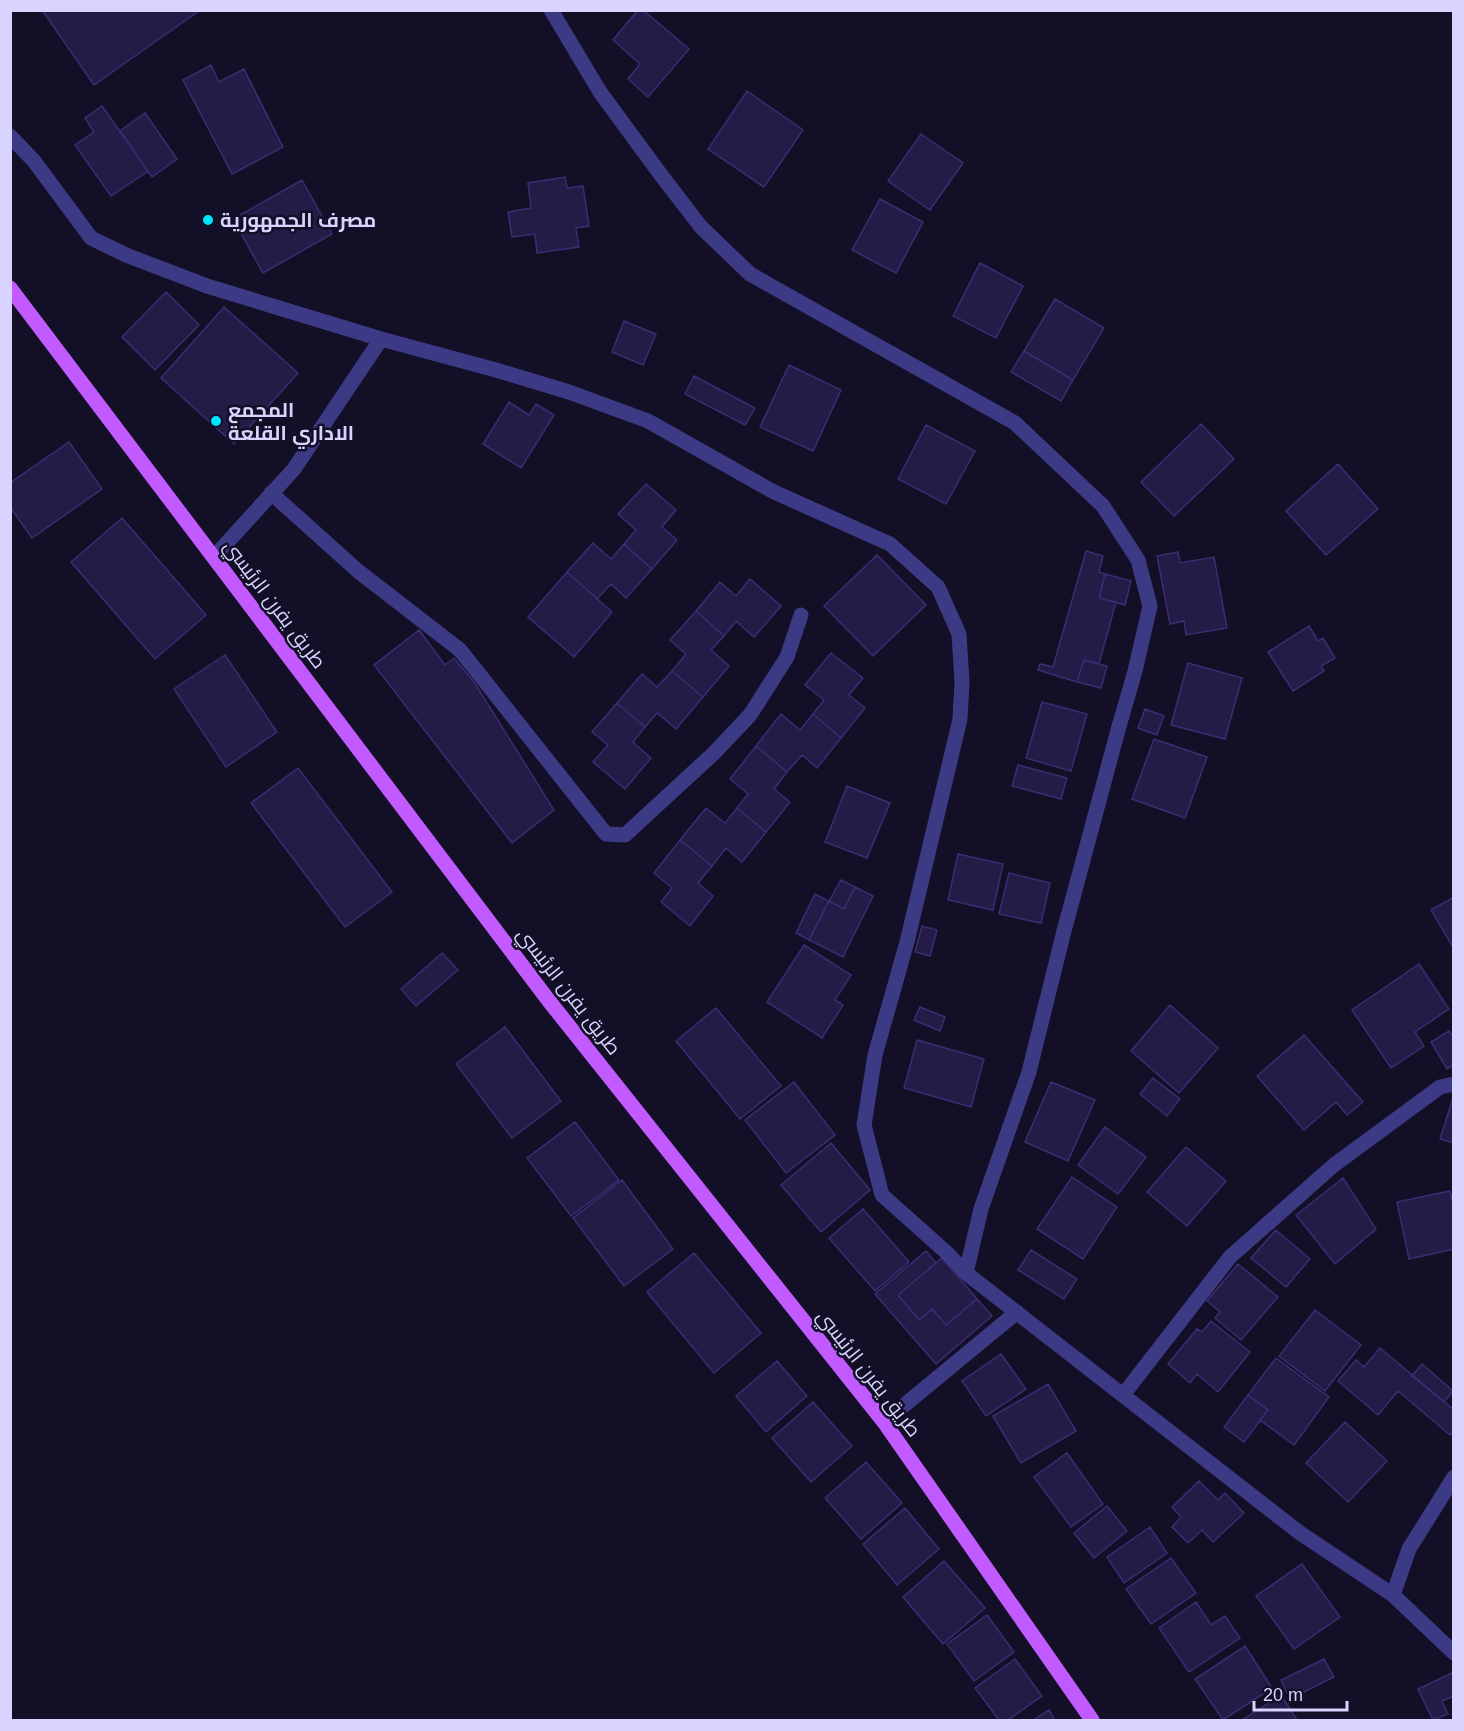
<svg xmlns="http://www.w3.org/2000/svg" width="1464" height="1731" font-family="Arial,Cairo,sans-serif">
<rect width="100%" height="100%" fill="#130f26"/>
<path fill="#241b47" stroke="#3b2d73" stroke-width="1.5" d="M42 10H200L94 85Z
M638 10H643L689 49 648 97 628 79 640 64 613 40Z
M211 65 219 82 244 69 283 147 232 174 183 80Z
M747 91 803 130 764 187 708 149Z
M102 106 148 171 111 196 75 145 94 132 85 118Z
M145 113 177 159 152 177 120 131Z
M921 134 963 163 930 210 888 181Z
M565 177 567 188 583 186 589 226 576 228 579 247 537 253 535 234 512 237 508 212 531 208 528 183Z
M302 180 332 234 263 273 233 219Z
M880 199 923 222 896 273 852 250Z
M980 263 1023 286 996 338 953 316Z
M166 292 199 325 155 370 122 337Z
M1055 299 1104 328 1073 380 1024 351Z
M224 307 298 373 234 444 161 378Z
M624 321 656 334 643 365 612 352Z
M1024 351 1073 380 1061 401 1011 372Z
M789 365 841 390 813 451 760 427Z
M694 376 755 408 745 425 685 394Z
M509 402 529 415 536 404 554 415 521 468 483 444Z
M1201 424 1234 459 1174 516 1141 482Z
M926 425 975 451 946 504 898 479Z
M69 442 102 489 32 538 10 507V483Z
M1338 464 1378 509 1326 555 1286 511Z
M646 484 676 510 662 527 677 540 652 569 624 544 636 530 618 514Z
M122 518 206 615 155 659 71 562Z
M593 543 611 559 624 544 652 569 626 598 611 584 597 599 567 572Z
M1086 551 1103 556 1099 572 1105 574 1099 598 1116 602 1099 664 1084 660 1077 682 1038 670 1040 664 1053 667Z
M1178 552 1180 563 1214 557 1227 628 1186 635 1184 621 1170 624 1157 556Z
M877 555 926 605 873 656 824 606Z
M567 572 612 612 574 657 528 617Z
M1105 574 1131 581 1125 605 1099 598Z
M750 579 781 606 754 637 736 621 724 636 696 611 720 582 736 596Z
M696 611 724 636 711 650 729 666 703 697 672 671 686 654 670 640Z
M1309 626 1318 641 1323 638 1335 658 1321 666 1324 671 1293 691 1268 652Z
M419 630 445 665 454 658 474 682 554 810 512 843 374 665Z
M831 653 863 678 849 695 865 708 841 738 813 714 824 700 805 685Z
M225 655 277 732 226 767 174 689Z
M1084 660 1107 666 1101 688 1077 682Z
M1188 663 1242 678 1225 739 1171 725Z
M672 671 703 697 676 729 657 713 645 727 617 703 642 674 657 687Z
M1042 702 1087 714 1071 771 1026 758Z
M617 703 645 727 633 742 651 758 625 789 593 762 608 745 592 732Z
M1145 709 1164 716 1157 735 1138 728Z
M781 714 800 730 813 714 841 738 817 768 802 755 787 772 756 746Z
M1154 739 1207 757 1185 818 1132 799Z
M756 746 787 772 774 789 790 802 766 832 737 808 748 794 730 779Z
M1018 765 1067 778 1061 799 1012 786Z
M298 768 392 892 345 927 251 803Z
M847 786 890 803 867 858 825 842Z
M706 808 725 823 737 808 766 832 742 862 726 848 712 866 680 840Z
M680 840 712 866 698 883 713 896 690 926 661 902 672 888 654 873Z
M958 854 1003 864 993 910 948 900Z
M1009 873 1050 883 1041 923 999 914Z
M841 880 855 887 844 909 829 901Z
M855 887 873 896 843 957 809 940 829 901 844 909Z
M815 894 829 901 809 940 796 933Z
M1454 897V949L1431 910Z
M922 926 937 930 930 956 915 952Z
M804 945 851 975 835 1000 843 1005 822 1038 767 1002Z
M442 953 458 970 416 1006 401 989Z
M1419 964 1449 1009 1415 1032 1424 1046 1391 1068 1352 1010Z
M1170 1005 1218 1048 1179 1093 1131 1051Z
M920 1007 945 1017 940 1031 914 1020Z
M716 1008 781 1086 740 1119 676 1041Z
M505 1027 561 1101 512 1138 456 1064Z
M1449 1031 1454 1038V1065L1447 1069 1431 1042Z
M1304 1035 1363 1102 1347 1115 1336 1102 1304 1130 1257 1076Z
M917 1040 984 1059 971 1107 904 1088Z
M1153 1078 1180 1099 1167 1116 1140 1094Z
M794 1082 835 1135 786 1173 745 1120Z
M1051 1082 1095 1100 1068 1161 1025 1142Z
M1454 1095V1143L1440 1139Z
M575 1122 619 1180 571 1216 527 1158Z
M1105 1127 1146 1157 1118 1194 1078 1165Z
M831 1143 870 1190 821 1232 781 1185Z
M1186 1147 1226 1181 1187 1226 1147 1192Z
M1072 1177 1117 1207 1083 1259 1037 1229Z
M1343 1178 1376 1229 1335 1264 1296 1215Z
M622 1180 673 1249 624 1286 573 1218Z
M1450 1191 1454 1208V1249L1409 1259 1397 1202Z
M863 1209 909 1262 875 1291 829 1238Z
M1276 1230 1310 1259 1286 1287 1251 1258Z
M1031 1250 1077 1279 1064 1299 1018 1270Z
M926 1251 936 1263 898 1295 919 1320 932 1309 946 1325 977 1299 992 1316 936 1364 875 1294Z
M694 1253 761 1333 714 1373 647 1292Z
M942 1258 977 1299 946 1325 932 1309 919 1320 898 1295Z
M1238 1264 1278 1297 1241 1340 1215 1318 1220 1312 1207 1301Z
M1315 1310 1361 1345 1325 1391 1279 1356Z
M1211 1321 1250 1352 1218 1392 1197 1374 1190 1383 1168 1364 1197 1329 1202 1332Z
M1380 1348 1454 1410V1430L1450 1435 1398 1391 1378 1415 1338 1381 1356 1360 1364 1367Z
M1001 1354 1026 1389 986 1416 962 1381Z
M1276 1358 1329 1397 1294 1445 1260 1420 1268 1410 1248 1395Z
M777 1361 807 1396 766 1432 736 1396Z
M1422 1364 1453 1391 1444 1402 1412 1376Z
M1048 1384 1076 1431 1021 1463 993 1416Z
M1248 1395 1268 1410 1244 1442 1224 1427Z
M813 1402 852 1446 811 1482 772 1438Z
M1345 1422 1387 1461 1348 1502 1306 1463Z
M1067 1453 1103 1504 1071 1527 1034 1477Z
M866 1462 902 1503 861 1539 825 1498Z
M1199 1481 1218 1500 1225 1493 1244 1513 1213 1542 1202 1530 1188 1543 1172 1527 1181 1517 1172 1507Z
M1107 1506 1127 1531 1094 1558 1074 1533Z
M905 1508 939 1549 897 1585 863 1544Z
M1150 1527 1167 1553 1124 1583 1107 1557Z
M1171 1558 1196 1593 1151 1624 1126 1589Z
M944 1561 985 1608 943 1644 903 1597Z
M1302 1564 1340 1617 1294 1649 1256 1596Z
M1196 1602 1211 1625 1225 1616 1240 1638 1189 1672 1159 1628Z
M987 1615 1014 1652 974 1681 947 1644Z
M1245 1646 1272 1688 1223 1720 1195 1679Z
M1015 1659 1042 1696 1008 1720H999L975 1688Z
M1324 1659 1334 1677 1290 1699 1281 1680Z
M1454 1672V1696L1442 1701 1448 1714 1433 1720 1418 1689Z
M1281 1695 1297 1720H1242Z
M1049 1710 1055 1720H1033Z"/>
<g fill="none" stroke-linecap="round" stroke-linejoin="round">
<path stroke="#3d3a85" stroke-width="15" d="M551 10 600 92 661 175 701 227 750 274 1015 423 1103 506 1138 560 1150 606 1135 671 1118 730 1064 931 1029 1072 981 1209 966 1273
M10 136 34 161 91 238 126 255 207 286 381 339 496 370 569 392 648 421 774 492 890 544 938 587 959 634 962 682 960 719 907 942 875 1055 864 1125 882 1195 946 1252 966 1273 1300 1533 1393 1595 1454 1653
M271 493 358 571 460 650 606 834 625 835 713 754 750 715 787 657 801 615
M214 557 294 469 381 339
M1123 1395 1230 1257 1334 1165 1440 1087 1454 1084
M884 1422 1017 1312
M1393 1595 1409 1549 1454 1477"/>
<path stroke="#c25bff" stroke-width="15" d="M10 288 549 1001 884 1422 1092 1720"/>
</g>
<g fill="#00e5ff" stroke="#130f26" stroke-width="2">
<circle cx="208" cy="220" r="6"/>
<circle cx="216" cy="421" r="6"/>
</g>
<g text-anchor="middle" stroke-width="5" stroke-linejoin="round" paint-order="stroke">
<g font-size="20" font-weight="bold" fill="#d9d4ff" stroke="#130f26" text-anchor="start">
<text x="220" y="227">مصرف الجمهورية</text>
<text x="228" y="417">المجمع<tspan x="228" dy="23">الاداري القلعة</tspan></text>
</g>
<g font-size="20" fill="#d9d4ff" stroke="#130f26">
<text transform="translate(275 604) rotate(53)" y="7">طريق يفرن الرئيسي</text>
<text transform="translate(569 991) rotate(52)" y="7">طريق يفرن الرئيسي</text>
<text transform="translate(869 1373) rotate(52)" y="7">طريق يفرن الرئيسي</text>
</g>
</g>
<rect width="1464" height="1731" fill="none" stroke="#d9d4ff" stroke-width="24"/>
<path d="M1254 1701v9h93v-9" fill="none" stroke="#d9d4ff" stroke-width="3"/>
<text x="1263" y="1701" font-size="18" fill="#d9d4ff" stroke="#130f26" stroke-width="4.5" paint-order="stroke">20 m</text>
</svg>
